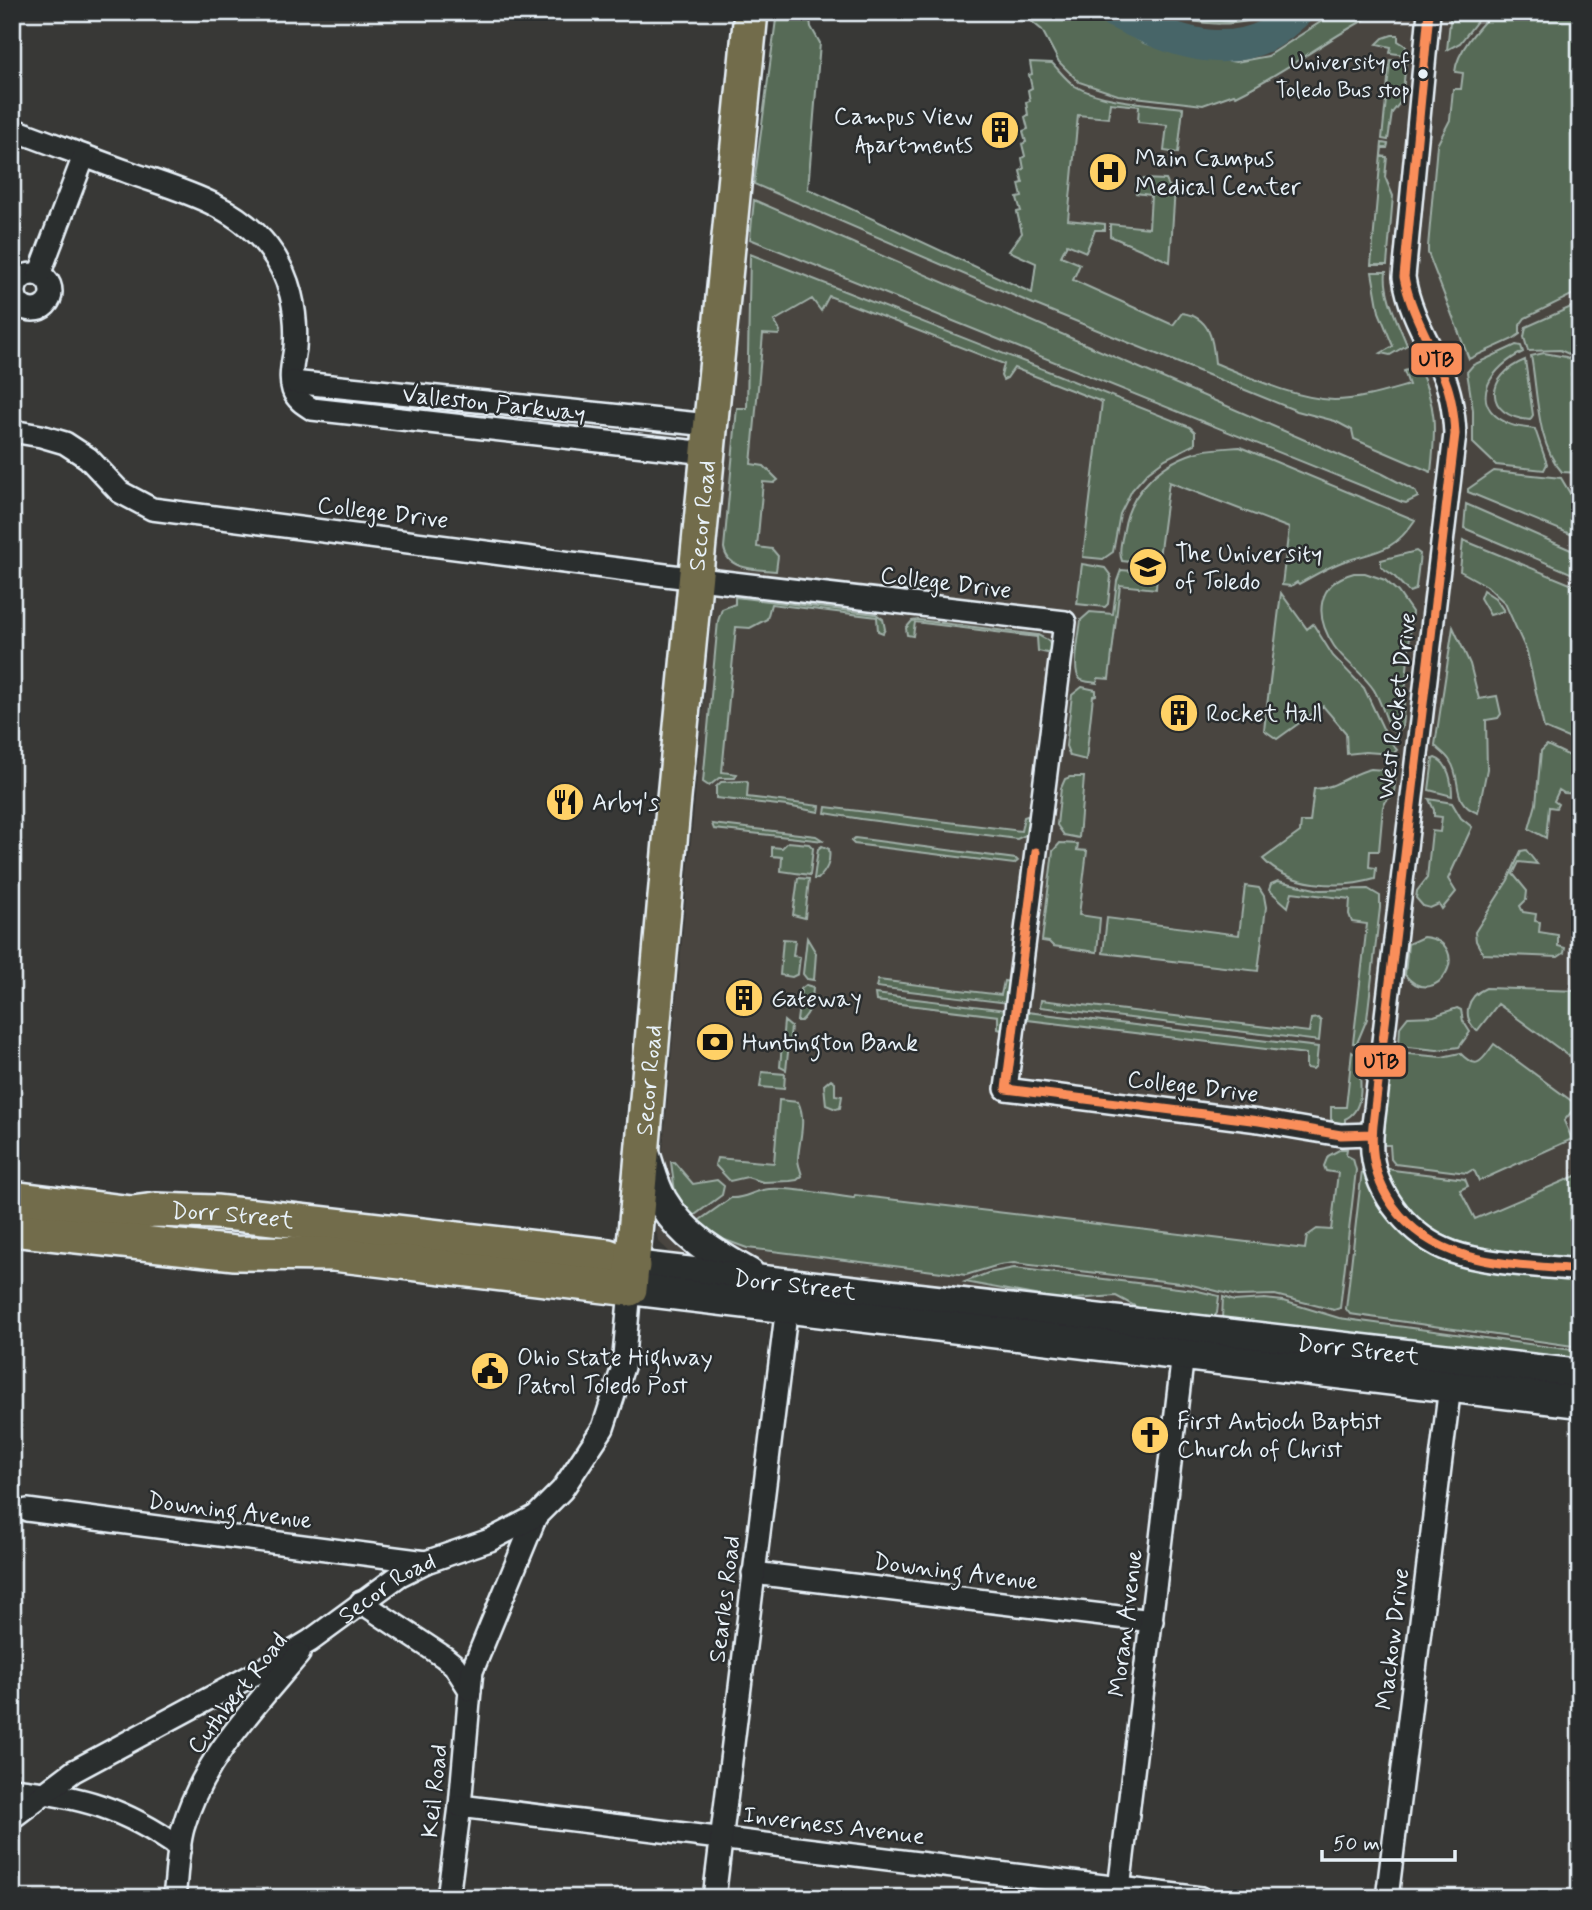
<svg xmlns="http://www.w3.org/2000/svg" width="1592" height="1910" font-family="Mynerve,sans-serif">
<rect width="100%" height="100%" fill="#383836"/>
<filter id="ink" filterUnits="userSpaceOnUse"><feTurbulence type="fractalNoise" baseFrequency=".0143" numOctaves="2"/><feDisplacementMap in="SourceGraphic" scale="14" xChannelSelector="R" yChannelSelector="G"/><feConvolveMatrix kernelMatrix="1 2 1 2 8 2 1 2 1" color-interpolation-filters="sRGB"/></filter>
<g filter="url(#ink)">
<path fill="#48453f" d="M1067 12H1580V1363L677 1259 658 1241 656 1224 751 183 1031 302 1059 62Z"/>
<path fill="#566b56" stroke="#9faea7" stroke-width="2" d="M777 12H809L811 27 820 43 808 189 1032 293 1036 263 1009 251 1022 233 1017 212 1021 211 1017 198 1022 197 1019 184 1023 183 1020 171 1024 169 1022 158 1025 156 1022 144 1026 142 1023 131 1028 129 1025 117 1028 115 1026 102 1030 101 1028 90 1032 88 1029 75 1032 74 1030 62 1052 63C1059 70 1066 80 1075 86 1102 102 1152 104 1183 108L1178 153 1164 151 1167 125 1138 122 1139 106 1110 103 1108 118 1078 115 1068 220 1105 224V230H1095L1086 252 1067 244 1061 256 1080 264 1073 280 1173 325 1182 313C1210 317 1213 339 1215 363 1252 378 1293 398 1334 400 1359 400 1384 392 1409 385L1404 371 1418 366C1437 407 1436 428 1431 472L1354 439 1352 430 1335 421 1297 411 1031 303 754 184Z
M1020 12H1080L1111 24 1144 43 1176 52 1236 62 1268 56 1336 12H1379C1329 37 1286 72 1236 96L1234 94 1203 105 1118 95 1079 82 1059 62 1042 30Z
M1168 12H1272C1244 27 1196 28 1168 12Z
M1451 12H1484L1460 43 1447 50Z
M1493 12H1580V291L1525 318 1520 325V334L1513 339 1469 359 1428 253V247L1437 145 1450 120 1453 89H1461L1463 73 1455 72C1457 51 1478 28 1493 12Z
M1392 35H1398V41L1406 46V55L1390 53 1391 47 1377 44 1383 38Z
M1390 60 1406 62 1402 100 1392 113 1388 140 1382 139Z
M1382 143 1388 144 1387 148H1382L1381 156 1387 157 1385 177 1393 196 1387 265H1371Z
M1143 179 1166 180 1169 186 1175 188 1170 262 1110 236V224L1149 228 1151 195 1136 193V184H1143Z
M754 200 1383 474 1415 491 1418 497 1406 503 1402 502 750 239Z
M750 254 1190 427 1195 432V444L1165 459 1148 472 1132 490 1120 514 1113 552 1103 559 1083 557 1102 402 1014 368 1007 378 1003 380 1001 376 1004 364 829 296 821 311 812 299 774 321 780 331 779 335 763 334 751 464 764 466 778 480 774 483 763 482 757 547 772 549 778 556 776 571C758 569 727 571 724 548L737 408H747Z
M1372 272H1386C1383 295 1399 324 1407 345L1390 355 1381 353 1393 346 1379 312Z
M1580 303V359L1560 350 1528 351 1524 337 1526 327Z
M1516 345 1521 346 1523 352C1493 366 1465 402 1507 423 1516 428 1525 427 1535 429L1547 464 1544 470 1496 465 1473 443V410L1467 372 1473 365Z
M1544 353 1566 357 1577 363 1571 374 1575 385 1580 389V473L1562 472C1536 443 1538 392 1531 356Z
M1525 360 1533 415 1530 420C1483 416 1485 376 1525 360Z
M1240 447 1415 520C1393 553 1376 551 1342 562 1328 567 1311 577 1299 584L1297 582 1291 586 1282 585 1289 528 1169 482 1158 565 1122 561C1118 552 1122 539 1124 529 1130 490 1164 460 1201 451 1214 448 1227 448 1240 447Z
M1494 471 1561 478 1580 510V538L1468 492V489Z
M1466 504 1580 554V577L1464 528Z
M1463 540 1580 588V743L1544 728 1527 652 1505 603 1487 586 1460 571Z
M1416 551 1420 554 1416 587 1415 590 1409 592 1393 575 1381 567V560Z
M1082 564 1105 568 1111 576 1108 604 1105 607 1077 604Z
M1121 570 1157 573 1156 589 1120 585 1109 679 1098 678 1097 683C1092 682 1083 682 1080 679 1071 672 1080 631 1081 620L1090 612 1113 614 1117 581Z
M1354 573H1365L1385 580 1398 592 1412 612 1402 728 1395 732 1391 730C1385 717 1381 702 1374 690 1362 672 1345 662 1334 646 1314 616 1316 583 1354 573Z
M1483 590 1495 598 1504 611 1490 615 1480 598Z
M1281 593 1307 629 1313 624 1333 656 1364 688 1387 737 1397 750 1393 754 1365 752 1347 754 1346 733 1323 706 1277 739 1264 730Z
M735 597 876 614 883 619 885 629 883 633 878 631 877 617 771 604 767 619 750 628 736 627 722 772 737 774 735 778H719L709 786 703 782 718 621 722 609 735 604Z
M918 620 1038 635 1049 641 1052 652 1047 653 1038 651 1037 637 915 622 913 636 907 635 906 628 912 621Z
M1453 627 1470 664 1479 699 1497 696 1501 714 1498 718 1486 720 1487 769 1478 813C1450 803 1463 780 1450 761 1446 754 1439 751 1435 745Z
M1082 687 1096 690V695L1093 696 1086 760 1070 756 1066 746 1072 695Z
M1547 745 1580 761V794L1564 793 1559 790 1554 801 1558 804 1556 808 1549 807 1546 838 1529 829 1536 804 1541 751Z
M1435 758C1449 762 1452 783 1452 796L1429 790 1433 759Z
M1371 769 1396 771 1394 794 1386 801 1383 807 1379 851H1370L1369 867 1376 868 1375 879C1341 889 1288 887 1263 859L1300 832 1301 822H1310L1314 789C1335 789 1351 773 1371 769Z
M1070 777H1084L1079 838 1064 835 1057 825 1061 788 1065 779Z
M746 781 748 783 747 797 820 806 819 812 787 806 716 798V787L721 782Z
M1429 799 1452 803 1461 818 1472 827 1448 879 1456 892 1442 909 1439 904 1430 908 1423 906 1416 898 1417 891 1427 878 1432 831 1440 832 1442 817 1434 816V810Z
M826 807 1021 831 1024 817 1027 816 1031 821 1028 834 1017 839 861 819 825 813Z
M712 824 816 836 824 841 714 829Z
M855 838 1016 859 1018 861 1014 864 854 844 851 841Z
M788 842 809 844 813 848 810 875 781 871 782 857 772 856V847L782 848Z
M1060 843 1078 844 1077 850 1087 851 1079 915 1100 918 1097 952 1053 946 1049 942 1042 941 1053 851Z
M822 846 829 849C831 862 827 870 818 879H814L818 849Z
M1526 850 1537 864 1519 862 1513 874 1527 891 1526 900 1520 906 1523 912 1536 914 1535 921 1540 922 1539 932 1558 935V946L1565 948 1564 953 1558 957 1483 954 1476 941 1475 932 1508 880 1521 851Z
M798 878 809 879 805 918 793 915Z
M1278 881 1320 890 1368 889 1380 896V908L1367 1019 1357 1043H1353L1367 924 1352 922 1349 914 1350 899 1292 892 1288 907 1269 890 1271 884Z
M1245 886 1259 888 1264 896 1266 907 1258 971 1103 953 1107 918 1239 935Z
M1423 937C1477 942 1437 1014 1405 975L1408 944Z
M807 938 816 953 814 980 807 979 803 974Z
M783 939 795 940 793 956 800 957 798 974 792 977 780 975Z
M878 980 1001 995 1004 981 1010 982 1008 1003 876 987Z
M806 985 813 987C812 1001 812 1011 801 1021H797L801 989Z
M1486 988 1580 991V1064L1498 1004 1477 1031C1461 1017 1467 996 1486 988Z
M875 994 1007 1010 1004 1031 998 1029V1016L876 1001Z
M1041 1000 1309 1032 1311 1019 1318 1018 1321 1021 1319 1041 1040 1007Z
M1457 1008 1461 1010 1463 1021 1470 1032 1459 1047 1437 1050 1399 1046 1400 1027 1408 1017 1434 1016Z
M1027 1012 1318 1047 1316 1066 1313 1069 1306 1068V1054L1028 1020Z
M784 1021 791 1027 786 1070 780 1067Z
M1494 1044 1577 1105 1564 1121 1572 1139 1479 1181 1475 1172 1472 1170 1467 1173 1395 1164 1391 1159 1390 1145H1383L1391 1058H1397L1398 1053 1442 1057 1460 1053C1478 1072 1482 1060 1494 1044Z
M1352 1052 1358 1056C1360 1076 1367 1109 1345 1119V1125L1335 1123 1331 1119V1107H1346Z
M762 1072 785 1074 784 1089 760 1087Z
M831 1079 835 1082V1095L842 1096 840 1108 836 1109 826 1105 824 1085Z
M779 1100 798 1102C807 1120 799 1140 798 1159 798 1165 801 1170 802 1176L797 1180 790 1181 763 1182 747 1177 730 1181 715 1165 717 1158 774 1163Z
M1341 1149H1347L1346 1155 1353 1159 1356 1170 1340 1308 1334 1310 1275 1295 1237 1296 1188 1284 1014 1263 999 1265 966 1275 747 1248 725 1240 697 1222 731 1198C744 1199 755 1190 769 1189 792 1187 829 1195 854 1198L855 1195 1305 1249 1307 1236 1317 1229 1331 1230 1338 1173 1326 1171 1324 1166 1328 1156Z
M671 1162H674L693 1184 717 1180 724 1186 722 1195 692 1217 675 1192Z
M1386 1168 1393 1170 1465 1179 1468 1186 1460 1190 1475 1219 1580 1174V1259C1519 1252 1443 1257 1404 1202 1396 1191 1389 1180 1386 1168Z
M1362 1170 1365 1171C1392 1273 1494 1271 1580 1281V1347L1350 1314 1346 1309Z
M1014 1268 1194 1290 1219 1296 1217 1313 1213 1318 1140 1309 1116 1296 1061 1300 965 1282 988 1273Z
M1223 1297 1234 1301 1265 1299 1283 1301 1339 1318 1580 1351V1362L1222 1319Z"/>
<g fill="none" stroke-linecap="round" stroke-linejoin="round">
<path stroke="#476568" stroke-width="32" d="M1114 12C1161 35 1215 61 1266 36 1277 31 1287 20 1297 12"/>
<g stroke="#e8f1f8" stroke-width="26">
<g id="minor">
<path d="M1429 12 1404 277C1409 313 1429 342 1443 374 1451 392 1454 414 1455 434L1375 1109C1373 1123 1371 1138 1372 1152 1376 1196 1411 1237 1452 1252 1486 1264 1543 1266 1580 1270"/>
<path d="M12 129C51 143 89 158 128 172 178 190 234 203 268 247 290 275 298 312 295 348 293 361 289 378 293 390 296 399 304 404 312 409L707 453"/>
<circle cx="33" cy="292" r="18"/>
<path d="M39 275 84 156"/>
<path d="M292 382 709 425"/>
<path d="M12 431 41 436 65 443 88 458 120 492 152 509 665 575 1065 622 1006 1089 1259 1121 1341 1135 1372 1134"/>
<path d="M27 1510 426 1562"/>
<path d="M753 1573 1152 1621"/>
<path d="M361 1602 444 1657 454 1665 470 1690 460 1806 448 1898"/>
<path d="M470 1690 472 1671 536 1516"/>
<path d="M12 1789C81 1796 124 1808 180 1848"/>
<path d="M460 1806 1201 1898"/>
<path id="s1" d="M12 1818 74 1771 262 1670 310 1641 400 1575 426 1562 490 1540 536 1516 562 1490 603 1428 623 1367 630 1289"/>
<path d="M174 1898C177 1875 177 1850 183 1828 202 1760 255 1707 299 1654"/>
<path d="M714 1898 787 1306"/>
<path d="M1118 1898 1183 1354"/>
<path d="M1387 1898 1450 1386"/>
</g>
</g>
<g stroke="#e8f1f8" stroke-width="35">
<g id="secondary">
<path d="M643 1150C649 1166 653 1186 662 1201 682 1235 715 1255 749 1274"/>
<path id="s2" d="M633 1266 1580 1375"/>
<path d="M630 1289 1580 1402"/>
</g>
</g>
<g stroke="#e8f1f8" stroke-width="38">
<g id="primary">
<path id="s3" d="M12 1198 132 1213 155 1210 215 1212 264 1217 608 1256 633 1266"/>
<path id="s4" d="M12 1229 235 1253 333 1254 630 1289 673 808 751 12"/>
</g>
</g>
<use href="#minor" stroke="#2a2d2e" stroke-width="21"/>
<use href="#secondary" stroke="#2a2d2e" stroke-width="30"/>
<use href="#primary" stroke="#726c4b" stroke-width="33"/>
<g stroke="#2a2d2e" stroke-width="14">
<path id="bus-1" d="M1429 12 1404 277C1411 315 1432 344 1445 380 1452 397 1454 416 1455 434L1373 1125C1370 1155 1376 1182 1393 1206 1436 1267 1513 1264 1580 1270
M1036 852 1006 1089 1259 1121 1341 1135 1372 1134"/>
</g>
<use href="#bus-1" stroke="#fa8e5a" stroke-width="9"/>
</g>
</g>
<defs>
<g id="building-disc" transform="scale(2.0125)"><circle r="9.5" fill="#ffd166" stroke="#2a2d2e"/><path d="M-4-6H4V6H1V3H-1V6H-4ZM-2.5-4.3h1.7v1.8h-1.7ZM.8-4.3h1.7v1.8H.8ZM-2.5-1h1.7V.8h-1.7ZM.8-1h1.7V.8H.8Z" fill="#111"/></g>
<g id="hospital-disc" transform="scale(2.0125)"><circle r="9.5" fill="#ffd166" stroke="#2a2d2e"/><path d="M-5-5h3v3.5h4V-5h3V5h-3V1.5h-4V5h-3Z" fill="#111"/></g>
<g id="university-disc" transform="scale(2.0125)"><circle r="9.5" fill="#ffd166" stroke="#2a2d2e"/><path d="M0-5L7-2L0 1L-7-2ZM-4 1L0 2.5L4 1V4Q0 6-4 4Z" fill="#111"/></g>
<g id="restaurant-disc" transform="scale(2.0125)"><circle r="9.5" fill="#ffd166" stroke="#2a2d2e"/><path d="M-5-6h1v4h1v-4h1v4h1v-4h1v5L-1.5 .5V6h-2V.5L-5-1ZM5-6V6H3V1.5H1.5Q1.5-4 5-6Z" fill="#111"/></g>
<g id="bank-disc" transform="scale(2.0125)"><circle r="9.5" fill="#ffd166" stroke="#2a2d2e"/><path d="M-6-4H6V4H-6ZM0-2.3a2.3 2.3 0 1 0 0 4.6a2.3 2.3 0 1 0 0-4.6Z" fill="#111"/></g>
<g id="civic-disc" transform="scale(2.0125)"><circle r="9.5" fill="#ffd166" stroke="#2a2d2e"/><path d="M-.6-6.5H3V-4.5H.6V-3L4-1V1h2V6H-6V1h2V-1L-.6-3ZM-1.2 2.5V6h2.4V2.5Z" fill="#111"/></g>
<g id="church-disc" transform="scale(2.0125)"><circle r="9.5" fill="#ffd166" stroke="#2a2d2e"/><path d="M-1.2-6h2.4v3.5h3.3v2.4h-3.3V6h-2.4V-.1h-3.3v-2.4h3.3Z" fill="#111"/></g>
</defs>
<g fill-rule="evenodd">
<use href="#building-disc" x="1000" y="130"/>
<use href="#hospital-disc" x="1108" y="172"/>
<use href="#university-disc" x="1148" y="567"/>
<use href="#building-disc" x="1179" y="713"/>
<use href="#restaurant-disc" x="565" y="802"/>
<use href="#building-disc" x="744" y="998"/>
<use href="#bank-disc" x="715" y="1042"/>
<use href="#civic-disc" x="490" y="1371"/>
<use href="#church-disc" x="1150" y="1435"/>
</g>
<circle fill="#e8f1f8" stroke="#2a2d2e" stroke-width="2.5" cx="1423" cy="74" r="6"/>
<g text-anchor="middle" stroke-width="5" stroke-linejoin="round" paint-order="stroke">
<g font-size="22" fill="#e8f1f8" stroke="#2a2d2e" text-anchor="end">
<text x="1410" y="69">University of<tspan x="1410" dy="28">Toledo Bus stop</tspan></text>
</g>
<g font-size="24" fill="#e8f1f8" stroke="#2a2d2e" text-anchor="start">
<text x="973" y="124" text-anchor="end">Campus View<tspan x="973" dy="28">Apartments</tspan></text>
<text x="1135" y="166">Main Campus<tspan x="1135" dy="28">Medical Center</tspan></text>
<text x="1175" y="561">The University<tspan x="1175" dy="28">of Toledo</tspan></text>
<text x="1206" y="721">Rocket Hall</text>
<text x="592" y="810">Arby's</text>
<text x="771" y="1006">Gateway</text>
<text x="742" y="1050">Huntington Bank</text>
<text x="517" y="1365">Ohio State Highway<tspan x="517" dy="28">Patrol Toledo Post</tspan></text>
<text x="1177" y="1429">First Antioch Baptist<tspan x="1177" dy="28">Church of Christ</tspan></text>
</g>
<g font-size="24" fill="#e8f1f8" stroke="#2a2d2e">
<text transform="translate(494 403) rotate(6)" y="8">Valleston Parkway</text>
<text transform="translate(383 512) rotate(7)" y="8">College Drive</text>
<text dy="8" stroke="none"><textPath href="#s4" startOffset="1398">Secor Road</textPath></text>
<text transform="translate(946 582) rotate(7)" y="8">College Drive</text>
<text transform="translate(1396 706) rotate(-83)" y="8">West Rocket Drive</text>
<text dy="8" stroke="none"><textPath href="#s4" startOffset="831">Secor Road</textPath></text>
<text transform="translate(1193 1086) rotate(7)" y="8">College Drive</text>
<text dy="8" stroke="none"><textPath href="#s3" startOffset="222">Dorr Street</textPath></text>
<text dy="8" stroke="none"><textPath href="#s2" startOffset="163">Dorr Street</textPath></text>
<text dy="8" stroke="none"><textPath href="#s2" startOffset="730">Dorr Street</textPath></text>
<text transform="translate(230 1510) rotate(7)" y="8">Downing Avenue</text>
<text transform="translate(956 1571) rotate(7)" y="8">Downing Avenue</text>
<text dy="8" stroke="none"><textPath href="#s1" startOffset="441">Secor Road</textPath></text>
<text transform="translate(724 1599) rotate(-83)" y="8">Searles Road</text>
<text transform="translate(1125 1623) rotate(-83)" y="8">Moran Avenue</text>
<text transform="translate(1392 1639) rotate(-83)" y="8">Mackow Drive</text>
<text transform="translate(237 1693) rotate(-52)" y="8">Cuthbert Road</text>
<text transform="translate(434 1791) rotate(-84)" y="8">Keil Road</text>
<text transform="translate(834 1825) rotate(7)" y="8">Inverness Avenue</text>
</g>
</g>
<g stroke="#2a2d2e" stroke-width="2.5">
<rect x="1410" y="342" width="53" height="34" rx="7" fill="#fa8e5a"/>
<rect x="1354" y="1044" width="53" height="34" rx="7" fill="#fa8e5a"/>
</g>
<g font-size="19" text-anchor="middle" font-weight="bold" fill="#111">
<text x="1436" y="366">UTB</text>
<text x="1381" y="1068">UTB</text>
</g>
<rect width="1592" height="1910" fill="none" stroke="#2a2d2e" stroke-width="42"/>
<rect x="21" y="21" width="1550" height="1868" fill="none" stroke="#e8f1f8" stroke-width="2.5" filter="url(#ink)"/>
<path d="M1322 1850v10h133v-10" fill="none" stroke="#e8f1f8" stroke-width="3.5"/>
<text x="1333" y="1850" font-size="21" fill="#e8f1f8" stroke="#2a2d2e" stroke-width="5" paint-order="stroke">50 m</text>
</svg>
